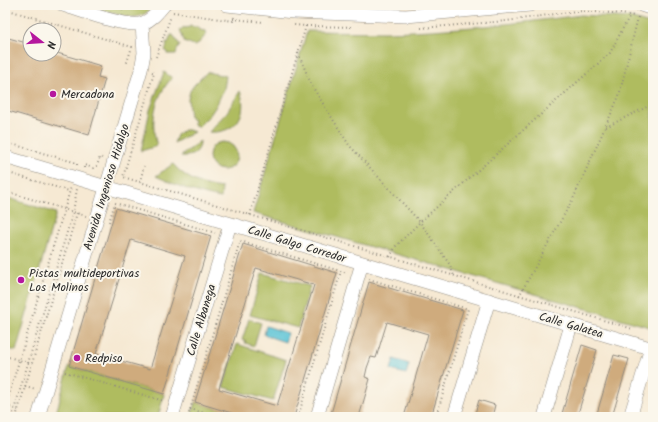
<svg xmlns="http://www.w3.org/2000/svg" width="658" height="422" font-family="Kalam,sans-serif">
<rect width="100%" height="100%" fill="#fbf7ec"/>
<filter id="ink" filterUnits="userSpaceOnUse"><feTurbulence type="fractalNoise" baseFrequency=".025" numOctaves="2"/><feDisplacementMap in="SourceGraphic" scale="8" xChannelSelector="R" yChannelSelector="G"/><feConvolveMatrix kernelMatrix="1 2 1 2 8 2 1 2 1" color-interpolation-filters="sRGB"/></filter>
<filter id="wash" filterUnits="userSpaceOnUse"><feTurbulence type="fractalNoise" baseFrequency=".012" numOctaves="4" result="noise"/><feDisplacementMap in="SourceGraphic" scale="16" xChannelSelector="R" yChannelSelector="G"/><feGaussianBlur stdDeviation="0.9" result="paint"/><feColorMatrix in="noise" values="0 0 0 0 0 0 0 0 0 0 0 0 0 0 0 0 0 1.4 0 .05"/><feComposite in="paint" operator="in"/></filter>
<g filter="url(#wash)">
<rect width="100%" height="100%" fill="#f6e9d3"/>
<path fill="#afbc5e" stroke="#6d7444" d="M86 5H154C141 22 127 18 110 12 102 9 94 7 86 5Z
M581 15 630 18 653 25V328L253 213 307 31C333 31 360 32 386 32 451 30 516 24 581 15Z
M190 26H191L192 27H199V29L203 31 204 30 205 31V32L207 34 196 46 189 43H185L180 30 184 27V28L190 27Z
M171 35H173L180 45 177 50 176 54H167V51H165L167 45 166 44V42L168 43Z
M164 72 172 78C154 97 150 122 157 146L141 151 150 110Z
M207 72 226 76 224 89 216 106 210 115 198 127 193 124 194 120 190 118 188 99 190 91 194 85Z
M240 91C249 115 235 134 209 132L227 112Z
M184 130H189L194 132 174 143 177 135Z
M200 141C200 153 192 157 181 156Z
M209 156a14 14 0 1 1 28 0a14 14 0 1 1-28 0Z
M173 164C186 179 202 186 222 188L221 198C198 194 177 186 156 176Z
M5 197 56 213 16 351 5 348Z
M262 273 310 286 298 328 250 315Z
M249 319 261 323 254 346 245 343 246 341 242 340Z
M237 344 286 360 273 401 223 387Z
M69 366 164 394 158 417H55Z
M195 402 245 417H191Z"/>
<path fill="#5ac3d6" stroke="#427780" d="M266 326 288 333 285 342 264 335Z
M394 359 409 364 406 374 391 370Z"/>
<g id="blocks">
<path fill="#cfab7d" fill-rule="evenodd" d="M5 37 30 44V54H54V52L101 66 98 77 105 79 89 135 5 110Z
M116 208 211 236 164 394 69 366ZM131 240 185 256 150 369 96 354Z
M243 244 337 273 294 417H245L195 402ZM256 268 314 285 277 406 219 389Z
M369 282 463 310 431 417H404L428 334 387 322 376 358 371 357 367 368 365 377 370 379 359 417H330Z
M582 345 597 350 577 417H561Z
M614 355 629 359 612 417H596Z
M479 400 495 405 492 417H474Z"/>
</g>
</g>
<g filter="url(#ink)">
<use href="#blocks" fill-opacity="0" stroke="#908a7f" stroke-width="1"/>
<g fill="none" stroke-linecap="round" stroke-linejoin="round">
<g stroke="#908a7f" stroke-width="14">
<path id="minor" d="M63 5C79 10 129 29 143 23 152 20 158 12 164 5
M227 5 293 12 406 16 530 5
M641 5 653 9
M5 157 653 349
M38 417 141 70 144 53 142 24
M172 417 230 224
M317 417 362 263
M454 417 489 300
M544 417 571 325
M630 417 651 348"/>
</g>
<path stroke="#908a7f" stroke-width="2" stroke-dasharray="1 3" stroke-linecap="butt" d="M123 5V11
M5 9 132 47 126 65
M173 12 233 21 234 17
M233 19 264 22
M306 26 353 27
M421 28 507 21 576 11 613 13 635 16
M298 53 312 86 349 145 420 222 450 265 454 276
M156 57 171 16
M152 72 154 73 123 177 633 329
M606 127 653 104
M5 142 77 163V166
M84 168V165L93 168 97 166 100 157 102 158
M5 172 69 191
M140 182 144 166
M5 191 86 216
M250 215 306 26 294 25
M109 222 115 203 215 233
M390 257 396 246 420 222 610 53 630 15
M369 279 468 309 436 417
M519 296 574 197 619 96 638 17
M5 356 32 364
M65 372 164 401
M25 386 36 389
M6 406 18 410
M5 408 71 187
M190 409 218 417
M12 417 73 212 77 189
M16 417 77 213
M188 417 240 241 347 273
M298 417 341 271"/>
<use href="#minor" stroke="#fff" stroke-width="13"/>
</g>
</g>
<g fill="#b5179e" stroke="#fbf7ec" stroke-width="1.5">
<circle cx="53" cy="94" r="4"/>
<circle cx="21" cy="280" r="4"/>
<circle cx="77" cy="358" r="4"/>
</g>
<g text-anchor="middle" stroke-width="4" stroke-linejoin="round" paint-order="stroke">
<g font-size="12" fill="#2b2b2b" stroke="#fbf7ec" text-anchor="start">
<text x="61" y="98">Mercadona</text>
<text x="29" y="277">Pistas multideportivas<tspan x="29" dy="14">Los Molinos</tspan></text>
<text x="85" y="362">Redpiso</text>
</g>
<g font-size="12" fill="#2b2b2b" stroke="#fbf7ec">
<text transform="translate(106 187) rotate(-73)" y="4">Avenida Ingenioso Hidalgo</text>
<text transform="translate(297 244) rotate(17)" y="4">Calle Galgo Corredor</text>
<text transform="translate(201 320) rotate(-73)" y="4">Calle Albanega</text>
<text transform="translate(571 325) rotate(16)" y="4">Calle Galatea</text>
</g>
</g>
<rect width="658" height="422" fill="none" stroke="#fbf7ec" stroke-width="20"/>
<g transform="translate(42 42) rotate(107)"><circle r="19" fill="#fbf7ec" stroke="#a8a59f"/>
<path d="M0-3L7 15L0 10L-7 15Z" fill="#b5179e"/>
<text y="-6" font-size="11" font-weight="bold" text-anchor="middle" fill="#2b2b2b">N</text>
</g>
</svg>
